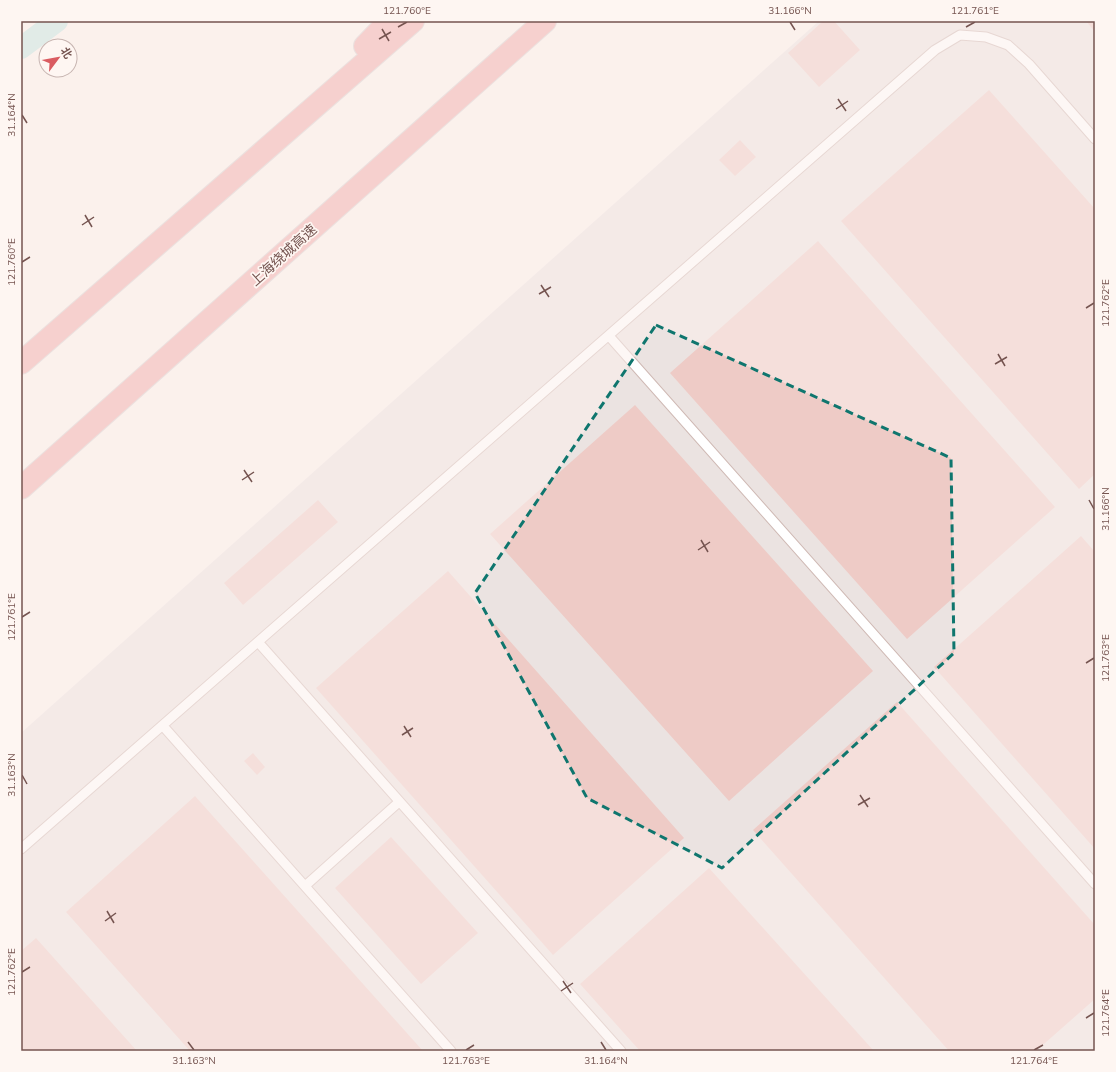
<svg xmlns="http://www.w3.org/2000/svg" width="1116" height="1072" font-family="Mulish,'Noto Sans SC',sans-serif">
<rect width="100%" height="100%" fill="#fbf1ec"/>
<path fill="#ebe3e1" d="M819 21H1095V1051H21V733Z"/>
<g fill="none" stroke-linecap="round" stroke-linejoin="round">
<path stroke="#c1e4e0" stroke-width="22" d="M21 48 57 21"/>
</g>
<path fill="#eecbc6" d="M823 21H834L860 50 819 87 788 53Z
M1086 21H1095V32Z
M989 90 1095 209V474L1079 489 841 221Z
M740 140 756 157 735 176 719 160Z
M818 241 1055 507 907 639 670 373Z
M635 405 873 671 729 801 490 534Z
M318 500 338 522 243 605 224 583Z
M1081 536 1095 552V849L934 667Z
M448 571 684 838 553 955 316 688Z
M897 702 1095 925V999L1036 1051H949L753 830Z
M253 753 265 767 257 775 244 761Z
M195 796 423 1051H190L66 912Z
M391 837 478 933 421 984 335 888Z
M709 868 874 1051H640L580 984Z
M36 938 137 1051H21V951Z"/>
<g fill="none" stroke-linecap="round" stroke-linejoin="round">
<g stroke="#cfb9b4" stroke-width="11">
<path id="service" d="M609 336 1095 884
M258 642 621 1051
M163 726 451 1051
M21 849 935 50 960 35 986 37 1008 45 1029 64 1095 139
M305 886 399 802"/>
</g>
<g stroke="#d8cfce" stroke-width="24">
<path id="motorway" d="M365 46 389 21
M21 363 413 21
M21 488 545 21"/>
</g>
<use href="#service" stroke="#fff" stroke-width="9"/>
<use href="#motorway" stroke="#efa9a9" stroke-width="22"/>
</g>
<path d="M0 0H1116V1072H0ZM656 325 951 458 954 653 722 868 587 798 475 593Z" fill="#fbf1ec" fill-opacity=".55" fill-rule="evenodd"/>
<path fill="none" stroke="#0f766e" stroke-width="3" stroke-dasharray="8 5" stroke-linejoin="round" d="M656 325 951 458 954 653 722 868 587 798 475 593Z"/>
<path fill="none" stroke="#755450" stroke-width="1.5" d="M790 22 795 30M398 27 407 22M966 27 975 22M382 29 389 41M379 39 391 32M838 99 846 111M836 109 848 101M22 115 27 123M85 215 92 227M82 225 94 217M22 262 30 257M541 285 549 297M539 294 551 287M1086 308 1094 303M998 354 1005 366M995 364 1007 357M244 470 252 482M242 480 254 472M1089 500 1094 509M701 540 708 552M698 550 710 542M22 617 30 612M1086 663 1094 658M404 726 411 737M402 735 413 728M22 775 27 784M860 795 868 807M858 805 870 798M107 911 114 923M105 921 116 913M22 972 30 967M563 981 571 993M561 991 573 983M1086 1018 1094 1013M188 1042 194 1050M601 1042 606 1050M466 1050 474 1045M1034 1050 1043 1045"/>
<g text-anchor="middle" stroke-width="3.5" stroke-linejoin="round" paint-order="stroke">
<g font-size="14" fill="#755450" stroke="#fef6f2">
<text transform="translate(283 255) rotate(-42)" y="5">上海绕城高速</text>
</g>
</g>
<rect width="1116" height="1072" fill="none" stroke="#fef6f2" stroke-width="44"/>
<g transform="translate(58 58) rotate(58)"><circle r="19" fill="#fef6f2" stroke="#c7b5b1"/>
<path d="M0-3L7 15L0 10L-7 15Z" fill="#da5c61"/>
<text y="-6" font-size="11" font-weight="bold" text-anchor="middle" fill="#755450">北</text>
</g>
<rect x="22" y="22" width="1072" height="1028" fill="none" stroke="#755450" stroke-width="1.5"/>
<g font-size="10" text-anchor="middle" fill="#755450">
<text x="407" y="14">121.760°E</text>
<text x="790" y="14">31.166°N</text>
<text x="975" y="14">121.761°E</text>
<text transform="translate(11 115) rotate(-90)" y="4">31.164°N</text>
<text transform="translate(11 262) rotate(-90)" y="4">121.760°E</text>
<text transform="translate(1105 303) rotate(-90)" y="4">121.762°E</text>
<text transform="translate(1105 509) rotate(-90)" y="4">31.166°N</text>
<text transform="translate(11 617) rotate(-90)" y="4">121.761°E</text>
<text transform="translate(1105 658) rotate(-90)" y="4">121.763°E</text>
<text transform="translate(11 775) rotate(-90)" y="4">31.163°N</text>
<text transform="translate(11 972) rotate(-90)" y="4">121.762°E</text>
<text transform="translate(1105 1013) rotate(-90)" y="4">121.764°E</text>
<text x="194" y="1064">31.163°N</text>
<text x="466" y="1064">121.763°E</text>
<text x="606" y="1064">31.164°N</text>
<text x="1034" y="1064">121.764°E</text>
</g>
</svg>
